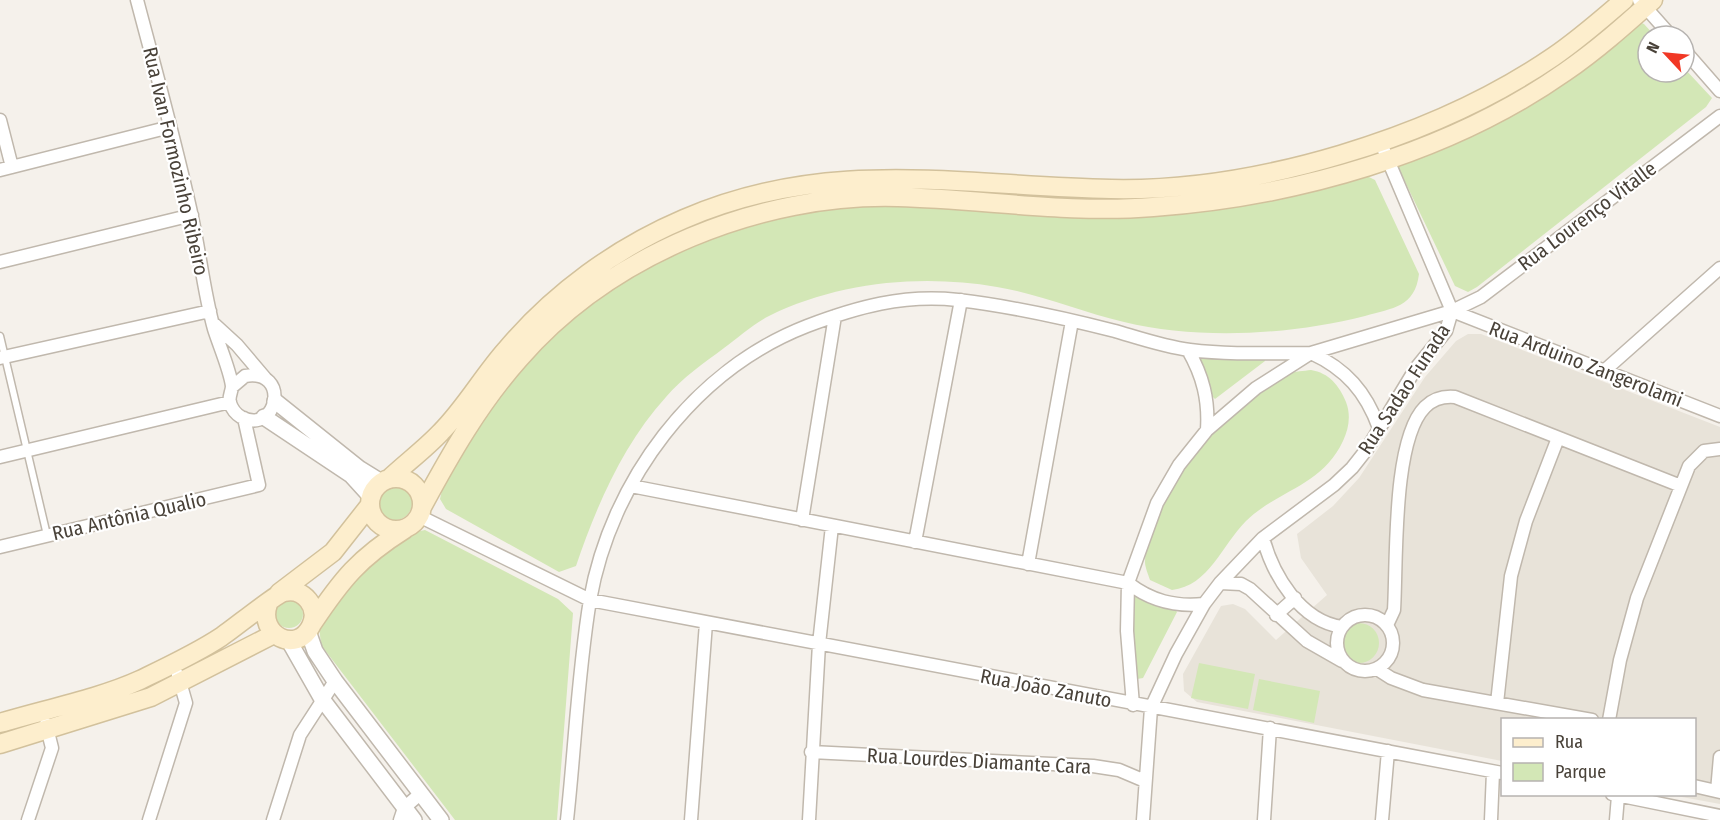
<svg xmlns="http://www.w3.org/2000/svg" width="1720" height="820" font-family="'Fira Sans Condensed',sans-serif">
<rect width="100%" height="100%" fill="#f5f1eb"/>
<path fill="#e8e3d9" d="M1468 334H1481L1720 427V804L1671 795 1694 794V720H1502V761L1197 702 1184 691 1183 674 1221 606 1233 604 1245 609 1276 640 1327 595 1301 558 1297 534 1333 506 1359 478 1425 377 1456 341Z"/>
<path fill="#d3e7b6" d="M1637 21 1644 24 1655 36H1648V72H1684V68L1712 98 1706 107 1477 287 1468 292 1455 286 1397 165 1438 149Z
M1361 173 1375 180 1419 274C1415 307 1393 308 1365 316 1291 335 1198 340 1124 322 1081 312 1039 294 997 287 921 274 838 282 769 316 753 324 738 338 724 348 704 363 682 378 666 397 623 444 596 507 576 566L559 572 446 509 440 499 445 477 480 419 524 365 575 317 635 274 727 228 839 203 1178 211 1232 207Z
M1200 355 1264 357 1265 361 1215 399 1210 394 1199 359Z
M1311 370C1329 373 1339 385 1346 402 1351 415 1349 428 1343 441 1322 486 1278 490 1246 521 1222 545 1209 586 1172 590L1150 580C1148 574 1145 567 1145 562 1145 497 1230 397 1288 374 1295 371 1304 371 1311 370Z
M378 503a17 17 0 1 1 34 0a17 17 0 1 1-34 0Z
M425 530 558 599 573 613 557 820H455L321 645 319 625 338 590 406 534Z
M1133 592C1146 602 1158 609 1174 608L1177 612 1143 678 1137 679 1132 662Z
M275 614a14 14 0 1 1 28 0a14 14 0 1 1-28 0Z
M1339 643a20 20 0 1 1 40 0a20 20 0 1 1-40 0Z
M1199 663 1255 674 1248 709 1191 698Z
M1259 679 1320 691 1314 723 1253 710Z"/>
<g fill="none" stroke-linecap="round" stroke-linejoin="round">
<g stroke="#c0b8ad" stroke-width="9">
<path id="service" d="M0 336 47 535"/>
</g>
<g stroke="#c0b8ad" stroke-width="15">
<path id="minor" d="M137 0C156 72 176 144 192 217 200 254 204 293 214 329 219 345 230 370 232 386 232 392 228 397 230 403 232 409 236 414 241 417 278 436 291 368 245 376L232 387
M1639 0 1671 36
M1684 50 1720 91
M0 120 12 167
M1380 141 1452 311
M0 170 170 127
M0 262 192 215
M1452 311 1720 416
M213 323 237 345 265 378
M1188 350C1203 376 1209 400 1207 430
M0 358 210 311
M1604 371 1720 268
M0 457 230 402
M631 486 1128 583C1151 601 1175 607 1204 604
M419 516 590 600 1502 773
M802 520 835 316
M1263 538C1273 575 1300 621 1342 627
M915 542 961 300
M0 547 259 485 244 418
M1028 564 1072 321
M1220 583 1241 584 1250 589 1307 641 1342 661
M1337 643a28 28 0 1 1 56 0a28 28 0 1 1-56 0Z
M1276 615 1295 598
M1387 625 1394 610C1397 562 1392 440 1425 407 1434 398 1444 396 1455 397L1681 486
M1377 669 1391 678 1423 690 1592 720
M1497 703 1511 576 1526 521 1558 438
M1133 705 1127 631 1128 583 1157 503 1179 465 1207 430 1256 388 1311 353 1452 311 1481 297 1720 116
M1609 720 1620 660 1637 598 1689 466 1704 451 1720 449
M811 752 1093 766 1119 770 1145 781
M1694 786 1720 792
M1717 791 1720 757
M1612 794 1720 816
M28 820 52 748 46 724
M149 820 186 703 178 675
M273 820 300 735 335 681
M400 820 404 808 420 794
M567 820C575 747 578 672 590 600 611 481 694 370 807 326 857 307 903 294 958 300 1010 306 1064 318 1115 331 1139 338 1165 347 1190 350 1230 355 1271 353 1311 353 1346 369 1366 392 1379 428
M691 820 706 623
M809 820 819 644 832 526
M1143 820 1151 708 1176 654 1204 604 1220 583 1263 538 1334 485 1352 468 1367 449 1416 368 1446 331 1452 311
M1264 820 1270 728
M1382 820 1388 751
M1491 820 1493 772
M1616 820 1618 796"/>
</g>
<g stroke="#c0b8ad" stroke-width="18">
<path id="tertiary" d="M275 401 360 469 381 482
M264 417 351 475 371 497
M308 631 315 651 335 681 441 820
M289 641 322 699 414 820"/>
</g>
<g stroke="#d2c19c" stroke-width="21">
<path id="secondary" d="M370 504a26 26 0 1 1 52 0a26 26 0 1 1-52 0Z
M389 479C406 463 425 449 441 432 465 408 483 376 506 350 554 293 616 248 684 219 829 156 961 186 1111 189 1255 192 1434 138 1553 57 1578 40 1601 20 1624 0
M422 507C450 455 479 404 519 359 610 254 761 193 898 197 982 199 1068 214 1153 207 1294 197 1448 154 1565 72 1597 50 1625 25 1653 0
M279 593 333 552 370 505
M312 624C342 579 359 558 405 529
M0 723C43 710 101 698 140 680 167 667 197 653 221 637 233 629 276 594 284 592 304 587 320 608 311 626 297 655 257 635 268 604
M0 744 151 697 274 634"/>
</g>
<use href="#service" stroke="#fff" stroke-width="6"/>
<use href="#minor" stroke="#fff" stroke-width="12"/>
<use href="#tertiary" stroke="#fff" stroke-width="15"/>
<use href="#secondary" stroke="#fdeecd" stroke-width="18"/>
</g>
<g text-anchor="middle" stroke-width="4.5" stroke-linejoin="round" paint-order="stroke">
<g font-size="20" fill="#494239" stroke="#fff">
<text transform="translate(176 161) rotate(77)" y="7">Rua Ivan Formozinho Ribeiro</text>
<text transform="translate(1587 216) rotate(-37)" y="7">Rua Lourenço Vitalle</text>
<text transform="translate(1586 364) rotate(21)" y="7">Rua Arduino Zangerolami</text>
<text transform="translate(1404 389) rotate(-57)" y="7">Rua Sadao Funada</text>
<text transform="translate(129 516) rotate(-13)" y="7">Rua Antônia Qualio</text>
<text transform="translate(1046 688) rotate(11)" y="7">Rua João Zanuto</text>
<text transform="translate(979 761) rotate(3)" y="7">Rua Lourdes Diamante Cara</text>
</g>
</g>
<rect x="1501" y="718" width="195" height="78" fill="#ffffff" stroke="#b6b3b0" stroke-width="1.5"/>
<rect x="1513" y="738" width="30" height="9" fill="#fdeecd" stroke="#b6b3b0" stroke-width="1.5"/>
<text x="1555" y="748" font-size="18" fill="#494239">Rua</text>
<rect x="1513" y="763" width="30" height="18" fill="#d3e7b6" stroke="#b6b3b0" stroke-width="1.5"/>
<text x="1555" y="778" font-size="18" fill="#494239">Parque</text>
<g transform="translate(1666 54) rotate(296)"><circle r="28" fill="#ffffff" stroke="#b6b3b0" stroke-width="1.5"/>
<path d="M0-4.5L10 22L0 15L-10 22Z" fill="#f13825"/>
<text y="-9" font-size="16" font-weight="bold" text-anchor="middle" fill="#494239">N</text>
</g>
</svg>
